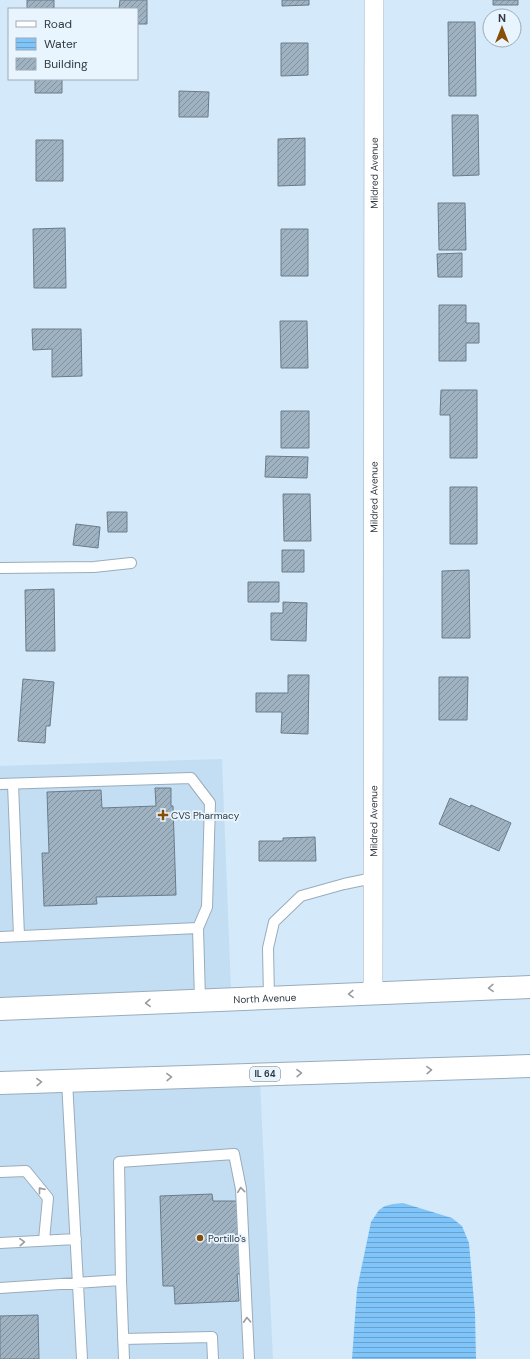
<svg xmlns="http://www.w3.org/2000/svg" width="530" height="1359" font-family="'DM Sans',sans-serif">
<defs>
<pattern id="water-rules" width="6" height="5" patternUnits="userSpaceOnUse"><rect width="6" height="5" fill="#7fc5fa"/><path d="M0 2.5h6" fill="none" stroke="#69a1cc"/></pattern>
<pattern id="building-hatch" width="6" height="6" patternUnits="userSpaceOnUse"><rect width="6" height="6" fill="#9eb2c1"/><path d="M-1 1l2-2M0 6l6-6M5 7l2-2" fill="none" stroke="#81929e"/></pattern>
</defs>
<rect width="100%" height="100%" fill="#d4e9f9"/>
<path fill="#c3def3" d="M222 759 231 992 0 1002V766Z
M260 1080 273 1359H0V1090Z"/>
<path fill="url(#water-rules)" d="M403 1203 452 1218 462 1226 469 1243 475 1313 476 1359H352L357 1289 371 1222 379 1210 385 1206 393 1204Z"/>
<path fill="url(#building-hatch)" stroke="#6a7c8b" d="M27 0H54V9H27Z
M120 0H147V24H137V9H119Z
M282 0H309V5L282 6Z
M493 0H518V5H493Z
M448 22H475L476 96H449Z
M281 43H308V75L281 76Z
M35 79H62V93H35Z
M179 91 209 92 208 117H179Z
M452 115H478L479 175 453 176Z
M305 138V185L278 186V139Z
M36 140H63V181H36Z
M438 203H465L466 250H439Z
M65 228 66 288H34L33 229Z
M281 229H308V276H281Z
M462 253V277H438L437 254Z
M439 305H466V323H479V343H466V361H439Z
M280 321H307L308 368H281Z
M32 329H81L82 376 52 377V349L33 350Z
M441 390H477V458H450V415H440Z
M281 411H309V448H281Z
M266 456 308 457 307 478 265 477Z
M450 487H477V544H450Z
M283 494H310L311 541H284Z
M107 512H127V532H108Z
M76 524 100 527 98 548 73 545Z
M282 550H304V572H282Z
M469 570 470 638H442V571Z
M248 582H279V602H248Z
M54 589 55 651H26L25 590Z
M283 602 307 603 306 641 271 640V613H283Z
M288 675H309L308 734 281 733 282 712H256V693H288Z
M439 677H468L467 720H439Z
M23 679 54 682 50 726H46L45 743 18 741Z
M155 788H171V806H173L176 895 96 897 97 904 44 906 42 853H49L47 792 101 790 102 808 156 806Z
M450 798 470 807 471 805 511 823 499 851 439 824Z
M315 837 316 861H259V841H283V838Z
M212 1194 213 1201H237L240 1274H237L239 1301 175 1304 174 1286H163L160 1196Z
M38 1315 39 1359H0V1316Z"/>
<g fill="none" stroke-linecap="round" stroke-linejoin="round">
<g stroke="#99acbc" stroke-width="12">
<path id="service" d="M0 568 94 567 131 563
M0 784 191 778 210 803 207 907 198 928 200 1000
M13 784 19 936
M0 937 198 928
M269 998 268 948 274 922 301 896 344 884 373 878
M67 1081 82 1359
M0 1172 26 1171 48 1198 44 1240
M0 1243 76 1239
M121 1280 124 1359
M0 1288 121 1280 119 1162 234 1154 241 1189 249 1359
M123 1339 212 1337 213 1359"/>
</g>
<g stroke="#99acbc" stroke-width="20">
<g id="minor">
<path id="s1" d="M373 994 374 0"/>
</g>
</g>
<g stroke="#99acbc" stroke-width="24">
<g id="primary">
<path id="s2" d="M0 1009 530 987"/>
<path d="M0 1083 530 1066"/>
</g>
</g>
<use href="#service" stroke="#fff" stroke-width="10"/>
<use href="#minor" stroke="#fff" stroke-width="19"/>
<use href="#primary" stroke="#fff" stroke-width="22"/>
</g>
<defs><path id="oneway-chevron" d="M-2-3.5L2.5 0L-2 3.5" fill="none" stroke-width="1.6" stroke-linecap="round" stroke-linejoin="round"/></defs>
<g stroke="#989ca0">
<use href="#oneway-chevron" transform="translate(491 988) rotate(178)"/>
<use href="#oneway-chevron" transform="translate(351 994) rotate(178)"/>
<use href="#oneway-chevron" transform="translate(148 1003) rotate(178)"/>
<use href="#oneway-chevron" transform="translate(429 1070) rotate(-2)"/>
<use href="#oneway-chevron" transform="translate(299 1073) rotate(-1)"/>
<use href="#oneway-chevron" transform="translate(169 1077) rotate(-2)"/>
<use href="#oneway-chevron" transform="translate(39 1082) rotate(-2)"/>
<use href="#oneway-chevron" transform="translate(41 1190) rotate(-129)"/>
<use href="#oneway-chevron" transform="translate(241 1190) rotate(-96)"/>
<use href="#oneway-chevron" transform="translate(22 1242) rotate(-4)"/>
<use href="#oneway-chevron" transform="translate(247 1320) rotate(-93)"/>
</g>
<g fill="#884e06" stroke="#e8f5ff" stroke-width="1.5">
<path d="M161 809h4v4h4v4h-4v4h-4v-4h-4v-4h4z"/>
<circle cx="200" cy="1238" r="4"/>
</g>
<g text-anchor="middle" stroke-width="3.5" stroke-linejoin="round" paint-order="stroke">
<rect fill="#e8f5ff" stroke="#697279" stroke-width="1" x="250" y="1067" width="30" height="14" rx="3"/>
<g font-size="9" font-weight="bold" fill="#323a40">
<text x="265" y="1077">IL 64</text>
</g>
<g font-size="10" fill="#323a40" stroke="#e8f5ff">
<text dy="4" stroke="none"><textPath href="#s1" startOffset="821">Mildred Avenue</textPath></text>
<text dy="4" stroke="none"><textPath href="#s1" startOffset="497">Mildred Avenue</textPath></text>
<text dy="4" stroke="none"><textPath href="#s1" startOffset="173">Mildred Avenue</textPath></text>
<text dy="4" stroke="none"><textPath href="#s2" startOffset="265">North Avenue</textPath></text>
</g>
<g font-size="10" fill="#323a40" stroke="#e8f5ff" text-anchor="start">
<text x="171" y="819">CVS Pharmacy</text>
<text x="208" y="1242">Portillo's</text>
</g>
</g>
<rect x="8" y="8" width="130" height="72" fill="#e8f5ff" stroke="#9faab3"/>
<rect x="16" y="21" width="20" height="6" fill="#ffffff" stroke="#9faab3"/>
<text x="44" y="28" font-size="12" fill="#323a40">Road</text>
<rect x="16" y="38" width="20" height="12" fill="url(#water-rules)" stroke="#9faab3"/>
<text x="44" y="48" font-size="12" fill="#323a40">Water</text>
<rect x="16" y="58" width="20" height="12" fill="url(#building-hatch)" stroke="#9faab3"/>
<text x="44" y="68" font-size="12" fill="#323a40">Building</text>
<g transform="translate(502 28)"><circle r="19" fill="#e8f5ff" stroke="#9faab3"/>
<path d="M0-3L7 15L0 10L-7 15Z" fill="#884e06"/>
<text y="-6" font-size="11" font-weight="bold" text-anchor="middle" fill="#323a40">N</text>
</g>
</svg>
